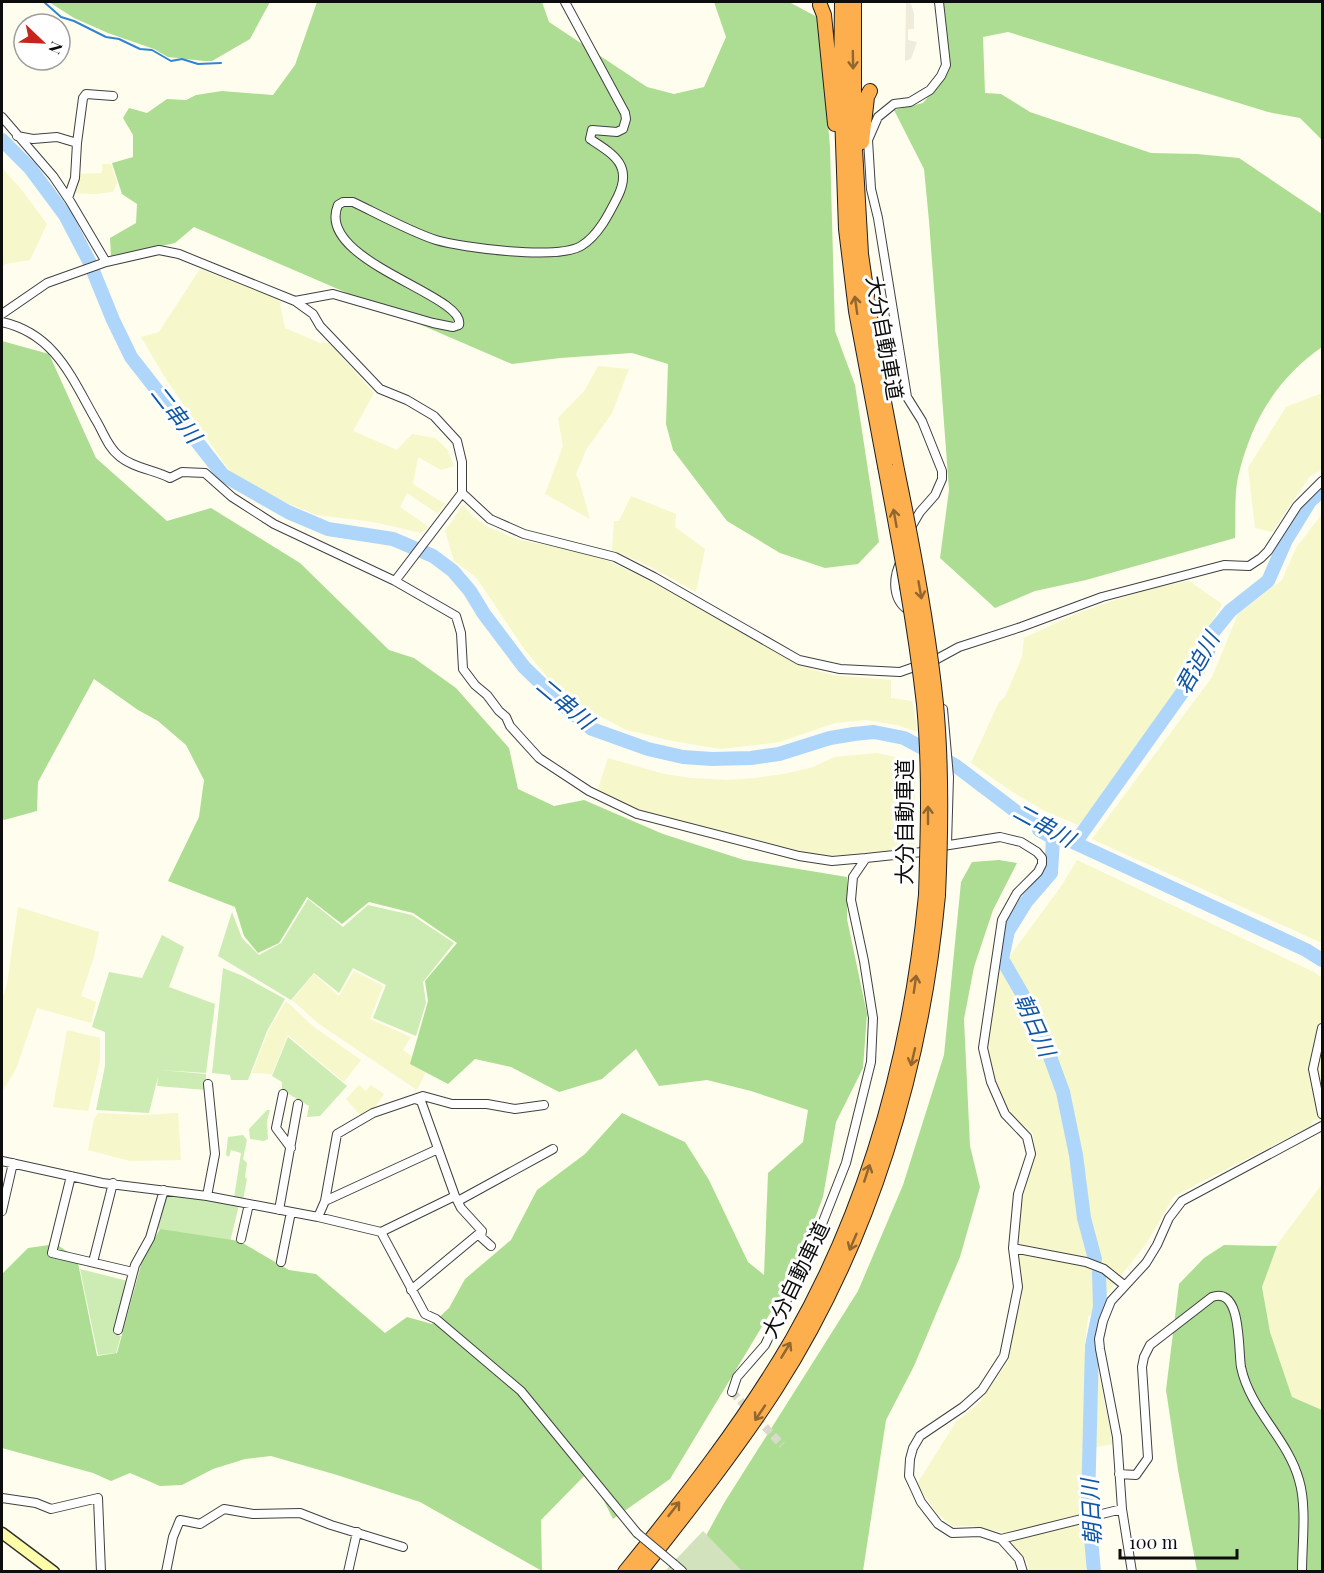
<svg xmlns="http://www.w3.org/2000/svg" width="1324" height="1573" font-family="'Playfair Display','Noto Sans JP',serif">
<rect width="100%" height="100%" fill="#fffded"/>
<path fill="#f6f7cb" d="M102 164H111L117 183 113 192 95 194 72 193 76 174 102 173Z
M2 168 20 188 47 224 30 260 5 264 2 267Z
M200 269 279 299 285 328 320 343H329L374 393 353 431 397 450 412 434 435 438 447 449 454 466 441 470 418 457 413 484 445 504 438 514 407 493 400 507 429 527 421 533 374 522 317 515 287 503 231 473 164 376 141 337 159 332Z
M598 366 629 369 612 413 586 450 576 474 579 480 590 519 545 494 563 446 558 418 585 390Z
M1322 393V470L1310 476 1272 532 1255 528 1248 468 1286 407Z
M631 496 676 514 675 527 705 549 696 592 649 566 612 550 614 521H619Z
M463 505 473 517 488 527 516 539 584 553 613 563 650 581 798 665 832 675 891 680V698L912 701 918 732 897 725 866 720 835 723 780 742 721 749 672 741 624 729 583 707 549 679 525 650 476 577 454 561 445 531Z
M1322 514V943L1092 839 1212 677 1238 614 1282 580 1296 548Z
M1189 581 1222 604 1211 623 1204 644 1195 663 1176 692 1094 809 1078 825 1045 811 1011 791 971 763 999 702 1005 697 1022 657 1024 638 1078 613 1118 599 1154 588Z
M877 753 895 757 916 766 913 848 823 857 661 817 613 800 598 789 608 758 664 774 691 778 727 780 755 778 784 774 813 767 834 757Z
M1077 860 1314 972 1322 978V1121L1313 1120 1311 1126 1174 1196 1146 1244 1088 1317 1084 1352 1098 1371 1113 1444 1084 1449 1081 1512 1086 1555V1571H1029L1027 1561 1002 1532 972 1526H952L935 1511 917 1484 956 1422 980 1402 1009 1360 1015 1320 1022 1298 1018 1257 1022 1197 1035 1151 1033 1134 1008 1112 995 1079 988 1048 999 971 1062 885Z
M18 907 99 932 94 957 81 996 96 1002 91 1023 37 1008 16 1069 2 1092V999L7 984Z
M354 971 383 986 370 1019 411 1037 403 1050 428 1068 417 1090 319 1024 292 1000 314 974 339 996Z
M286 1001 314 1027 361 1060 344 1082 288 1035 272 1074 252 1073 268 1032Z
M67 1030 100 1038V1061L88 1111 53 1107Z
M359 1085 366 1091 371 1085 384 1094 376 1106 361 1116 346 1099Z
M98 1113 143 1115 178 1113 181 1160 130 1161 88 1150 94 1119Z
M1322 1184V1410L1292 1397 1270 1332 1262 1287 1277 1245Z"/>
<path fill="#ccecb4" d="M308 899 343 927 368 905 412 915 454 943 423 982 426 1003 416 1036 373 1018 386 985 353 968 339 993 314 973 291 1000 218 956 232 912 242 938 259 955 281 943Z
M162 935 184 947 169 987 215 1004 206 1073 160 1070 206 1074V1090L157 1086 158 1077 149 1113 96 1110 105 1066V1032L92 1027 109 972 142 978Z
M223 968 243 976 285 999 267 1031 248 1080H231L230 1075 212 1073Z
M288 1037 347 1086 320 1116 307 1117 309 1106 282 1090V1082L272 1076Z
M267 1110H270L267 1121 268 1139 264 1141 250 1139 249 1129Z
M243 1135 247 1140 243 1159 247 1163 245 1177 247 1179 243 1200 234 1198 241 1153 231 1150 229 1157 226 1155 228 1137Z
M167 1194 239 1205 230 1242 158 1229Z
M80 1269 128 1281 114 1334 121 1336 116 1353 98 1355Z"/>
<path fill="#addd92" d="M49 2H270L250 39 212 61H204L168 57 154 49 108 33 74 18Z
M317 2H542L549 22 647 87 674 94 704 87 726 37 714 2H789L819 18 830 147 835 331 855 385 879 542 858 564 825 568 780 553 727 521 673 450 666 424 668 364 632 353 560 358 512 364 194 227 175 243 111 257 110 238 136 223 137 204 122 194 112 163 133 157V135L123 118 129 108 147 113 167 99 186 100 196 95 222 91 273 95 295 65Z
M943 2H1322V140L1300 118 1268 112 1008 32 983 37 985 93 1001 94 1030 112 1151 153 1197 154 1239 158 1322 214V347C1276 379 1251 422 1238 477 1234 496 1236 519 1235 538L1086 580 1035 591 995 608 940 558 949 490 929 221 924 169 894 110 923 103 948 72Z
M2 341 49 354 96 458 167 521 211 508 300 563 389 650 414 658 456 688 509 748 518 789 554 806 584 800 663 834 744 860 847 877V919L867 1014 863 1068 836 1122 823 1197 795 1272 670 1479 613 1519 589 1471 541 1520 542 1571 420 1502 337 1475 271 1456 245 1459 213 1469 182 1485 160 1486 130 1473 111 1481 93 1473 2 1448V1274L28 1248 56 1244 77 1258 97 1356 117 1353 142 1261 160 1229 239 1241 289 1270 316 1274 385 1333 407 1317 432 1324 449 1308 465 1279 511 1240 537 1190 585 1154 622 1113 685 1142 709 1180 748 1262 764 1275 768 1173 803 1142 808 1110 751 1091 707 1080 659 1086 636 1049 602 1079 559 1092 511 1067 475 1059 448 1084 410 1064 428 1001 425 981 457 943 413 913 369 902 342 924 307 897 279 943 258 953 244 936 235 907 168 881 199 817 204 780 186 745 158 721 138 710 94 679 38 782 37 811 4 820 2 818Z
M999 860 1017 863 993 910 974 967 964 1019 970 1146 980 1187 960 1257 914 1366 886 1420 863 1571 686 1572 724 1503 858 1291 903 1185 944 1055 961 882 972 862Z
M1224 1245 1277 1246 1262 1287 1270 1332 1292 1397 1322 1410V1571H1197L1178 1470 1166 1390 1179 1284 1204 1258Z"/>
<path fill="#d2e2bd" d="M703 1531 742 1571 664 1572Z"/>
<path fill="#efecdc" d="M906 2 911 4 914 14V29H908V40L917 42 911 59 905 61Z"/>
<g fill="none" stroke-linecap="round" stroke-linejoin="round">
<path stroke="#3184d5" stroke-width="2" d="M44 2 61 17 74 21 106 37 119 39 140 49 152 50 171 61 182 59 198 64 221 63"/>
<path stroke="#aed6fa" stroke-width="14" d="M2 140 30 168 65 215 89 261 113 320 131 357 223 475 288 512 328 529 393 539 433 556 453 571 470 591 484 614 524 667 563 705 592 729 648 749 683 757 712 759 751 758 779 754 830 738 854 734 874 732 904 738 956 766 1026 819 1055 830 1075 843 1306 950 1322 960
M1039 830 1053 838 1051 873 1026 902 1008 931 1002 959 1035 1016 1063 1092 1076 1155 1084 1218 1095 1259
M1075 843 1199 669 1207 655 1213 632 1230 611 1268 581 1286 540 1310 501 1322 490
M1094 1572 1088 1504 1092 1346 1100 1307 1099 1273"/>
<path stroke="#dbd9cb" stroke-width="8" stroke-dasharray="8 4" stroke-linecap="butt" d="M732 1392 782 1445"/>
<g stroke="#404040" stroke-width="10">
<path id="street" d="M2 117 53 176 70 201 106 262
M17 136 33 139 57 137 77 143 83 98 86 94 113 96
M68 198 75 178 77 143
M295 301 333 294 433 323 453 327 459 325C467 295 314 261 338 205L343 202H353C378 214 411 232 436 240 463 248 557 260 581 246 598 236 609 214 618 196 633 165 613 154 590 139L592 130 617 132 623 129 626 119 625 113 565 2
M2 314 47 283 106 262 159 250 179 254 295 301 313 314 320 326 380 389 407 400 434 416 457 441 462 462V493L395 581
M2 322C56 334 72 379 97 422 104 434 108 447 119 456 133 468 155 470 170 478L182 472 205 473 232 497 274 524 395 581 456 616 461 633 463 669 475 685 487 695 499 711 506 717 510 726 539 758 589 791 637 814 799 856 832 861 866 858
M462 493 490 519 524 534 615 557 654 577 799 660 840 669 900 672 937 659 959 647 1021 627 1102 597 1224 565 1249 566 1261 558 1268 551 1297 506 1322 481
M910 529 920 512 935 495 942 479V471L922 421 907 397 878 218 871 189 868 140 878 117 894 104 910 102 930 90 941 76 946 65 939 2
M901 561C892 579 892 603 912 612
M943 709 949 777 947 844
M1322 1028 1313 1069 1322 1114
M283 1094 276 1128 291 1148
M415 1099 421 1101 455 1196 461 1208 482 1231 481 1237 491 1246
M2 1161 102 1183 207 1196 318 1217 381 1232 455 1196
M71 1176 52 1253 133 1272
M207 1196 215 1154 208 1084
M325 1201 438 1149
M458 1201 553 1149
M279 1210 298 1104
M2 1211 13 1163
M318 1217 325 1201 337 1134 373 1113 423 1096 452 1104H487L515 1109 544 1105
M381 1232 425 1314 436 1319 521 1391 637 1533
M241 1239 249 1204
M1013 1248 1086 1262 1104 1269 1124 1285
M93 1262 113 1183
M281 1262 291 1212
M411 1290 482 1231
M118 1330 135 1265 150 1238 164 1190
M732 1392 737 1377 765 1345 815 1242 846 1163 871 1062 873 1018 864 961 851 900 853 877 866 858 922 852 924 849 1000 837 1021 842 1037 852 1042 858V864L1038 872 1017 893 1002 920 983 1048 991 1082 1005 1114 1027 1137 1031 1154 1018 1194 1013 1248 1018 1287 1004 1356 982 1390 963 1407 920 1436 913 1448 910 1459 909 1476 916 1491 921 1502 938 1524 952 1533 980 1532 1001 1539 1019 1559 1023 1572
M1119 1474 1136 1475 1148 1458 1142 1367 1144 1357 1150 1345 1212 1297C1242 1286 1238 1349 1241 1367 1250 1410 1288 1439 1299 1480 1307 1506 1302 1544 1302 1572
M2 1498 36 1503 51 1509 98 1498 101 1572
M1001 1539 1122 1509
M674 1564 682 1571
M166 1572 173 1537 180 1520 200 1524 224 1509 253 1514 300 1513 331 1525 403 1547
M348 1572 357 1532
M1132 1572 1122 1509 1117 1437 1100 1349 1099 1339 1103 1321 1111 1301 1146 1263 1157 1245 1169 1218 1182 1201 1322 1126"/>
</g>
<g stroke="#2f2f2f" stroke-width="13">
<path id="secondary" d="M2 1533 54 1572"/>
</g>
<g stroke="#1e1e1e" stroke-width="16">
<path id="highway" d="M842 2 841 85 846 229 856 311 885 466
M854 2V131L861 254 877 365 897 470
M820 5 824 15 835 124
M862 142 867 97 870 91
M625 1572C685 1498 744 1422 792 1340 870 1204 911 1050 926 895
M640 1572C687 1512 734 1453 775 1390 870 1242 922 1069 938 895"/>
</g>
<use href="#street" stroke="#fff" stroke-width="8"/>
<use href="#secondary" stroke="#fffea8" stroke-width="10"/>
<use href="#highway" stroke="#fdae4d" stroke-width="14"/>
<g stroke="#404040" stroke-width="10" stroke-linecap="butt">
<path id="street-bridge" d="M637 1533 674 1564"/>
</g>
<g stroke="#1e1e1e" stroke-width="16" stroke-linecap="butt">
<path id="highway-bridge" d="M885 466C900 545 915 624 924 704 930 767 928 832 926 895
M897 470C913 547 928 625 936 704 942 768 941 831 938 895"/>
</g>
<use href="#street-bridge" stroke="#fff" stroke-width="8"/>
<use href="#highway-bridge" stroke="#fdae4d" stroke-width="14"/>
</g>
<defs><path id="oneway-shaft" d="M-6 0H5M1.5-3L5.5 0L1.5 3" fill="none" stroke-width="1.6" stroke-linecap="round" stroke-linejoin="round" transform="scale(1.5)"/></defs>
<g stroke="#916630">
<use href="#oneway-shaft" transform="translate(853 60) rotate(89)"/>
<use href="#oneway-shaft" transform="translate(856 305) rotate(-98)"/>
<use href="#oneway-shaft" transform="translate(895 518) rotate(-100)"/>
<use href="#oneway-shaft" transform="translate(920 590) rotate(80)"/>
<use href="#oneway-shaft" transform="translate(928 815) rotate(-90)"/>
<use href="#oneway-shaft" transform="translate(915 984) rotate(-82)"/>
<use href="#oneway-shaft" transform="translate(913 1057) rotate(103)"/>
<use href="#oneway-shaft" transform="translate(867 1173) rotate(-72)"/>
<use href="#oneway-shaft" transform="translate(853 1242) rotate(113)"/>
<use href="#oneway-shaft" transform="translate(786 1350) rotate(-59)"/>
<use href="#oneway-shaft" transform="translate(760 1413) rotate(124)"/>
<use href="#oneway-shaft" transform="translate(674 1509) rotate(-52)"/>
</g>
<g text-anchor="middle" stroke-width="6" stroke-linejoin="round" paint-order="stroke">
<g font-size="21" fill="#0d0d0d" stroke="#fff">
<text transform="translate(884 338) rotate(80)" y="7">大分自動車道</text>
<text transform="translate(905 822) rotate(-90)" y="7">大分自動車道</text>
<text transform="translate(796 1280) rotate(-64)" y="7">大分自動車道</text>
</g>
<g font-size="22" font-style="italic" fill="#0f56a6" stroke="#fff">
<text transform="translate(176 414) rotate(52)" y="8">二串川</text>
<text transform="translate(1197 663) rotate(-61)" y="8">君迫川</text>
<text transform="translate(565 703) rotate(40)" y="8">二串川</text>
<text transform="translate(1044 825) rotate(29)" y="8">二串川</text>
<text transform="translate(1035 1025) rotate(66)" y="8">朝日川</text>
<text transform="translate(1091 1512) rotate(-93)" y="8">朝日川</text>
</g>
</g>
<rect width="1324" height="1573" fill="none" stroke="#0d0d0d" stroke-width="6"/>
<g transform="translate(42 42) rotate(113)"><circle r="28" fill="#ffffff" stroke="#9e9e9e" stroke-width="1.5"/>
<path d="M0-4.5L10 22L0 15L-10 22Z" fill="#c5251d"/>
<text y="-9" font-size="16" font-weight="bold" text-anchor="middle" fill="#0d0d0d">N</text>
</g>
<path d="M1120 1549v9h117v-9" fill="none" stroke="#0d0d0d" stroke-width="3"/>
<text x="1129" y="1549" font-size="18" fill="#0d0d0d" stroke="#ffffff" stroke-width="4.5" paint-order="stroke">100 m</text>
</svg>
